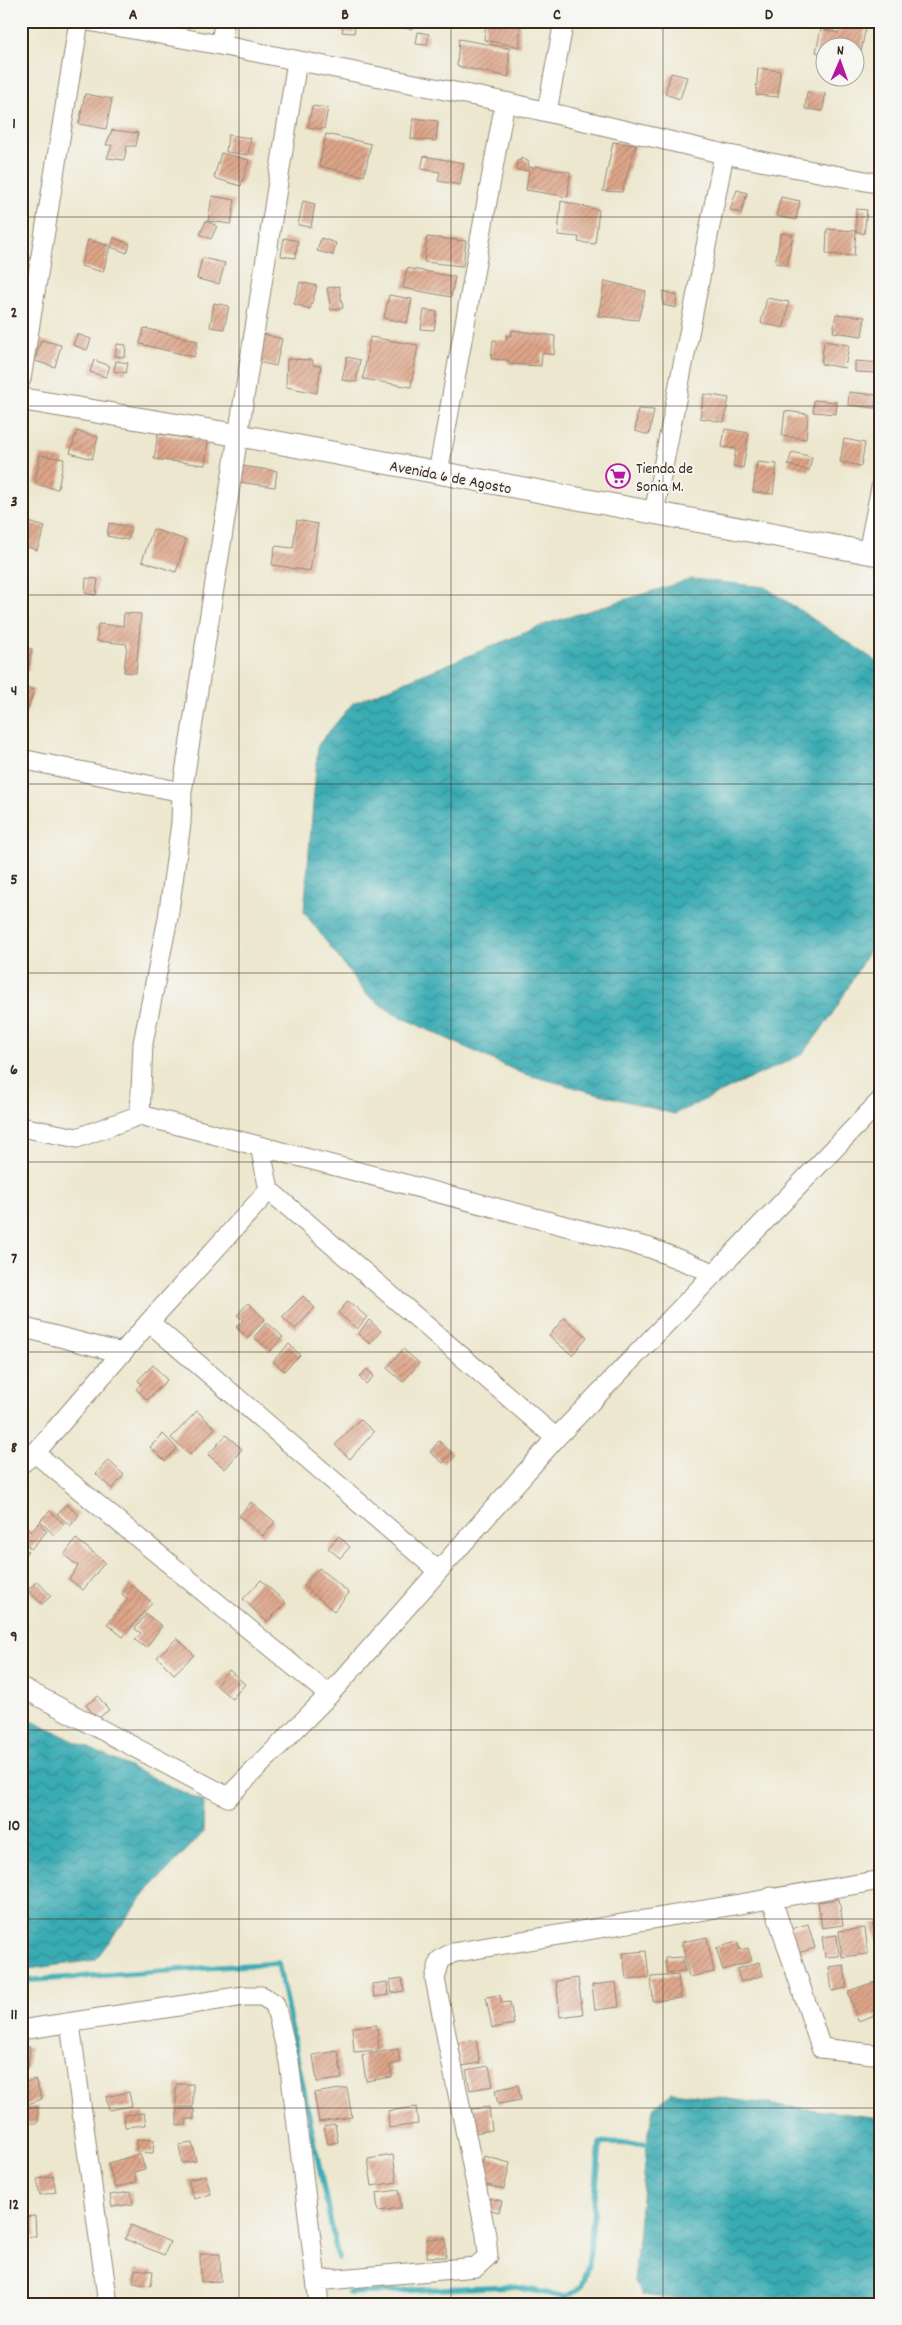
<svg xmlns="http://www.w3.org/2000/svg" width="902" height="2325" font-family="Dekko,sans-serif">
<defs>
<pattern id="water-waves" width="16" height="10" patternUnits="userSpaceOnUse" patternTransform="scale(1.25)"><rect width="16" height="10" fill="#39abb3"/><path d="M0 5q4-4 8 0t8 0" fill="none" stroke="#318b91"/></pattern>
<pattern id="building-hatch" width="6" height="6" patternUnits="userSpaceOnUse" patternTransform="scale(1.25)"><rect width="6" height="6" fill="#dea68a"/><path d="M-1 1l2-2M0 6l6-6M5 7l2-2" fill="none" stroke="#b58770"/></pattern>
</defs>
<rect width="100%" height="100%" fill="#f6f6f2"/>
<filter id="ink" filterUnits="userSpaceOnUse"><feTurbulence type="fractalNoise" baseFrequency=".02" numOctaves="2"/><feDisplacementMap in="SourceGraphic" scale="10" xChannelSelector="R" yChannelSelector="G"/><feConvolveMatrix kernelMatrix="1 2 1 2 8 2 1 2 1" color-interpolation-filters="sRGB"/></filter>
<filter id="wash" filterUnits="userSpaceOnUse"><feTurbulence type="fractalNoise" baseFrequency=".0096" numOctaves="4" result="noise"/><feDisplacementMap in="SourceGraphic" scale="20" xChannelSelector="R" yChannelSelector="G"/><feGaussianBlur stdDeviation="1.12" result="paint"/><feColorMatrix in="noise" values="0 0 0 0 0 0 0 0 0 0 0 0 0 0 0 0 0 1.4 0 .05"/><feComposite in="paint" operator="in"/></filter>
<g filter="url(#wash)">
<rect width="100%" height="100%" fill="#ece7ce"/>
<path fill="url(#water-waves)" stroke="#3a6a68" d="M692 579 765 587 879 663 881 662V929L834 1012 803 1054 674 1114 521 1073 394 1014 366 994 304 912 318 745 353 703 546 624Z
M21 1716 204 1802 203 1833 149 1889 95 1960 21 1970Z
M672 2092 881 2118V2304H713L642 2295 634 2282 647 2144 653 2108Z"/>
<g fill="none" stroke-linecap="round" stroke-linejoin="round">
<path stroke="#39abb3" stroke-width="5.5" d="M21 1981 278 1963 338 2259
M349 2293 510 2286 566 2297 581 2287 589 2262 600 2143 647 2144
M566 2297 572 2304"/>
</g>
<g id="blocks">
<path fill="url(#building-hatch)" d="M344 21H356L354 33 342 32Z
M385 21H412L411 29 385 25Z
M486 21H520V47L484 40Z
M842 21 866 26 861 52 854 50V48H824V54L816 52 821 29 839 33Z
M418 32 429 34 427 45 416 44Z
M459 39 509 48V77L457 66Z
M758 68 780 71 778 97 756 95Z
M671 73 687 77 680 99 665 94Z
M807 92 825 93 823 111 805 109Z
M85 94 112 99 106 129 79 124Z
M312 106 328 108 324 129 308 127Z
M413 118 438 121 436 141 411 139Z
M112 130 138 133 136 146H127L124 160 107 158 112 145H106Z
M326 134 371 144 364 176 319 166Z
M228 135 251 138 248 155 226 152Z
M613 142 636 145 622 192 603 191Z
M221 153 249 160 241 186 214 178Z
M424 156 464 163 460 185 438 181 440 172 421 169Z
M521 158 528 161 529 167 534 168 535 166 570 172 568 197 526 190 529 171 516 170 517 161 521 160Z
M737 190 747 193 741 213 730 210Z
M212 196 235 200 231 224 208 221Z
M781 197 800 201 796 220 776 216Z
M303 201 315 204 311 227 298 225Z
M561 201 599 210 595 244 578 242 579 237 558 235Z
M856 209 867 210 864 234 856 231Z
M206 221 217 226 211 239 200 234Z
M880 221H881V237L876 236Z
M827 229 856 231 854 256 826 254Z
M781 233 793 235 787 265 775 263Z
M427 237 466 241 463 266 424 262Z
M114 238 130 244 127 253 111 247Z
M284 238 298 241 295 258 281 256Z
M321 238 336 243 333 255 317 251Z
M88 240 110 246 103 272 81 266Z
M202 258 225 263 219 284 197 279Z
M407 268 455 277 451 297 403 288Z
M605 281 646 291 638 320 598 316Z
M300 282 317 286 310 309 294 304Z
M339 286 343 308 331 310 327 288Z
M663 291 677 295 676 308 663 305Z
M389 295 412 299 407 323 384 318Z
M767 298 789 302 784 328 761 323Z
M214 303 229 306 224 329 210 327Z
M424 310 437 312 434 330 421 329Z
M836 314 865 317 862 336 833 332Z
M144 328 198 341 194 357 140 344Z
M512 330 555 336 554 355 542 353 541 366 509 364 508 360 491 359 493 340 506 341 507 335 511 336Z
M77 334 91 339 87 350 73 345Z
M264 334 282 339 276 366 258 362Z
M370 337 418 345 411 387 363 379Z
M41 340 61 345 55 367 35 361Z
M824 341 849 345 845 368 821 364Z
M117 344 126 345 125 357 115 356Z
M347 357 360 360 356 382 342 380Z
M287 359 313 360V365L321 366 317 393 286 387Z
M94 360 110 366 106 377 90 372Z
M116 361 128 363 126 373 114 371Z
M855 361 881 363 880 373 855 372Z
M849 392 877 395 875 408 848 405Z
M704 394 729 398 724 422 700 418Z
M814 400 837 402 836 414 813 412Z
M638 409 654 410 649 435 635 431Z
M785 411 808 414 806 439 782 436Z
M725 429 749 433 743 468 733 466 736 449 722 447Z
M77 431 98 437 92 459 70 453Z
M158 434 208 441 205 465 154 459Z
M844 439 865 443 861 466 840 462Z
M792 452 812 457 809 471 788 465Z
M40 455 64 459 58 489 35 484Z
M757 462 777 464 773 494 753 492Z
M242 466 277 471 275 487 239 482Z
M297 520 318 524 310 571 272 565 275 546 293 548Z
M26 521 45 527 37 550 21 545V538Z
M109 523 131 527 128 540 107 536Z
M153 529 186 540 176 572 142 561Z
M86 578 98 579 96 595 85 593Z
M21 591H27L24 611H21Z
M124 613 141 614 136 673 124 672 127 644 97 641 98 624 123 626Z
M21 647 32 649 28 671 21 670Z
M21 686 34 690 26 714 21 713Z
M303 1296 315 1308 295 1329 282 1317Z
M348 1301 367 1317 357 1329 338 1313Z
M248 1303 265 1319 248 1338 236 1327 243 1320 237 1315Z
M564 1318 587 1337 572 1355 549 1336Z
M369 1320 381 1331 370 1344 358 1334Z
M267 1322 283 1337 270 1351 254 1337Z
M289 1344 300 1355 284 1371 273 1361Z
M403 1349 419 1363 403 1382 387 1368Z
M153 1365 167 1380 147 1400 136 1389 141 1384 138 1380Z
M367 1369 374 1376 366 1384 359 1377Z
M197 1411 215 1428 190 1455 171 1438Z
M360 1419 374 1432 350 1459 335 1445Z
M163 1434 177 1448 165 1461 150 1447Z
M226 1435 242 1449 225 1469 208 1455Z
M439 1441 452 1453 443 1463 430 1452Z
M108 1460 124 1475 112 1489 96 1474Z
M251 1502 275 1522 263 1536 239 1516Z
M66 1504 79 1515 70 1526 57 1514Z
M50 1511 64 1524 54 1535 40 1521Z
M39 1523 47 1531 31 1549 21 1540 24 1536 22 1534 27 1528 31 1532Z
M339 1536 350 1547 340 1558 328 1548Z
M76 1539 105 1562 83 1590 69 1579 78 1566 64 1555Z
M21 1545 28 1551 21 1559Z
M319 1568 349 1593 334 1611 304 1586Z
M261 1580 286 1603 267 1622 243 1599Z
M37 1581 51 1596 42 1604 28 1590Z
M131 1584 152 1603 123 1637 107 1624 128 1599 122 1594Z
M146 1614 162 1626 146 1648 135 1640 141 1633 135 1629Z
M177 1638 194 1655 174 1674 157 1657Z
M229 1670 245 1684 232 1699 216 1685Z
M98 1696 109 1710 97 1719 86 1705Z
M839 1899 843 1925 822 1928 818 1902Z
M881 1921V1949H880L872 1924Z
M808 1924 815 1948 798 1953 791 1929Z
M865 1928 868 1954 842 1957 839 1931Z
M837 1935 839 1956 825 1957 822 1937Z
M707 1937 714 1972 689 1977 682 1942Z
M737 1942 740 1950 748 1948 752 1961 723 1970 716 1948Z
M646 1951 649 1977 626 1979 623 1953Z
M683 1957 685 1971 667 1973 665 1958Z
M759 1962 763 1975 741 1982 737 1969Z
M844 1965 847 1988 832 1991 829 1967Z
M678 1975 681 1998 653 2001 651 1977Z
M402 1978 404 1991 392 1993 390 1980Z
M578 1978 583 2014 560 2017 556 1981Z
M881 1980V2013L858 2021 848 1991Z
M387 1982 389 1995 374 1997 372 1984Z
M616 1982 619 2007 595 2010 592 1985Z
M500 1995 502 2003 510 2002 514 2024 492 2028 486 1997Z
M377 2025 379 2050 354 2052 352 2027Z
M476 2040 480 2063 462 2066 458 2043Z
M21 2046 30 2047 28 2069H21Z
M398 2049 400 2063 390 2065 392 2077 366 2081 362 2055Z
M338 2051 342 2079 317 2082 313 2055Z
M489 2066 493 2086 470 2090 466 2070Z
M35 2079 42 2099 22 2106 21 2084Z
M176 2084H193V2107H176Z
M518 2085 521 2100 498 2104 495 2090Z
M347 2088 352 2117 319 2122 314 2093Z
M129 2092 132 2106 109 2110 106 2097Z
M38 2107V2123H21V2108Z
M416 2107 418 2124 389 2128 388 2111Z
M489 2107 492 2130 474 2133 471 2109Z
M177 2109H194V2119H187L186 2125 177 2126Z
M144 2113 146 2125 125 2127 124 2115Z
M335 2124 338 2142 328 2144 324 2126Z
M137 2139 154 2140 153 2153 136 2152Z
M192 2143 196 2161 182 2163 179 2145Z
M140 2154 145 2169 134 2172 137 2182 115 2188 108 2163Z
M393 2155 397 2182 372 2186 368 2159Z
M484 2156 510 2163 504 2189 478 2183Z
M205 2175 211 2194 194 2199 188 2180Z
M53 2176 56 2192 40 2195 37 2179Z
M399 2190 401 2208 378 2211 376 2193Z
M131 2192 133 2204 112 2207 110 2195Z
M489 2198 502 2201 499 2212 487 2209Z
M35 2216 36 2236 21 2237V2217Z
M131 2225 170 2242 164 2255 125 2239Z
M427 2239H446V2257H427Z
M200 2254H220L221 2281 201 2282Z
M135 2269 153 2271 151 2286 133 2283Z"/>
</g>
</g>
<g filter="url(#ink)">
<use href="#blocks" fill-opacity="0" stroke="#948876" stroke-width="1"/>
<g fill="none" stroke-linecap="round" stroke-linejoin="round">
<g stroke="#948876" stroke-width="21">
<path id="minor" d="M88 21 220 45 505 102 724 154 881 184
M220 45 225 21
M547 111 564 21
M21 379 79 21
M438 473 505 102
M654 513 724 154
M868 552 881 487
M21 759 182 792
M140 1115 143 1043 168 918 181 823 182 792 297 61
M21 1127 77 1138 140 1115 650 1248 714 1273
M260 1146 269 1190 556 1438
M149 1322 437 1570
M21 1327 122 1353
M35 1453 329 1695
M21 1464 35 1453 149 1322 269 1190
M21 1687 228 1797 329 1695 556 1438 881 1100
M771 1897 821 2048 881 2055
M70 2024 108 2304
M21 2030 244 1996H262L275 2004 289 2061 319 2304
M316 2281 476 2267 488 2256 486 2235 435 1979 440 1960 452 1953 881 1880"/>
</g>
<g stroke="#948876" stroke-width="24">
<path id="tertiary" d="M21 399 237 435 881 555"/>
</g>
<use href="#minor" stroke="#fff" stroke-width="19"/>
<use href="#tertiary" stroke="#fff" stroke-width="22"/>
</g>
</g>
<path fill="none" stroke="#3b2a1e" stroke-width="1" stroke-opacity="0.55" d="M239 21V2304M451 21V2304M663 21V2304M21 217H881M21 406H881M21 595H881M21 784H881M21 973H881M21 1162H881M21 1352H881M21 1541H881M21 1730H881M21 1919H881M21 2108H881"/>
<defs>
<g id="supermarket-ring" transform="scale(1.25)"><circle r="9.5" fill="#f6f6f2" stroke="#b5179e" stroke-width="1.5"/><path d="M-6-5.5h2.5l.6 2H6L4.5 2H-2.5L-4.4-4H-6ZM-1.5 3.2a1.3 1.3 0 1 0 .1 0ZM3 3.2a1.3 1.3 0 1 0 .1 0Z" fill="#b5179e"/></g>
</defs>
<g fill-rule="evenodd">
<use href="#supermarket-ring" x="618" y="476"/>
</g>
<g text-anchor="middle" stroke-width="4" stroke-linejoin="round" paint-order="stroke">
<g font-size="16" fill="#3b2a1e" stroke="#f6f6f2" text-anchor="start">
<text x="636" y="473">Tienda de<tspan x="636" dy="18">Sonia M.</tspan></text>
</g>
<g font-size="16" fill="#3b2a1e" stroke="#f6f6f2">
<text transform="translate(451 476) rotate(11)" y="6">Avenida 6 de Agosto</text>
</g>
</g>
<rect width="902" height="2325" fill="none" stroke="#f6f6f2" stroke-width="55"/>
<g transform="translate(840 62) rotate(2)"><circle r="24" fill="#f6f6f2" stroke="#aba49d"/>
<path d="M0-4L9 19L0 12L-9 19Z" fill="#b5179e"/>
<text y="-8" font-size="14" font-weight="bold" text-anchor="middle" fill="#3b2a1e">N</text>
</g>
<rect x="28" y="28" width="846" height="2270" fill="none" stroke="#3b2a1e" stroke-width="2"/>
<g font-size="16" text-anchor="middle" font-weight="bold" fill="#3b2a1e">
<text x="133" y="19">A</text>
<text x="345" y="19">B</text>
<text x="557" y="19">C</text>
<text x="769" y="19">D</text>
<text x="14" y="128">1</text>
<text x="14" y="317">2</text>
<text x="14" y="506">3</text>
<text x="14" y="695">4</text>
<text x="14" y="884">5</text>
<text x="14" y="1074">6</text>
<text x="14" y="1263">7</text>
<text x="14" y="1452">8</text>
<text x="14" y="1641">9</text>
<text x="14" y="1830">10</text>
<text x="14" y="2019">11</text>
<text x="14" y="2209">12</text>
</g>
</svg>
